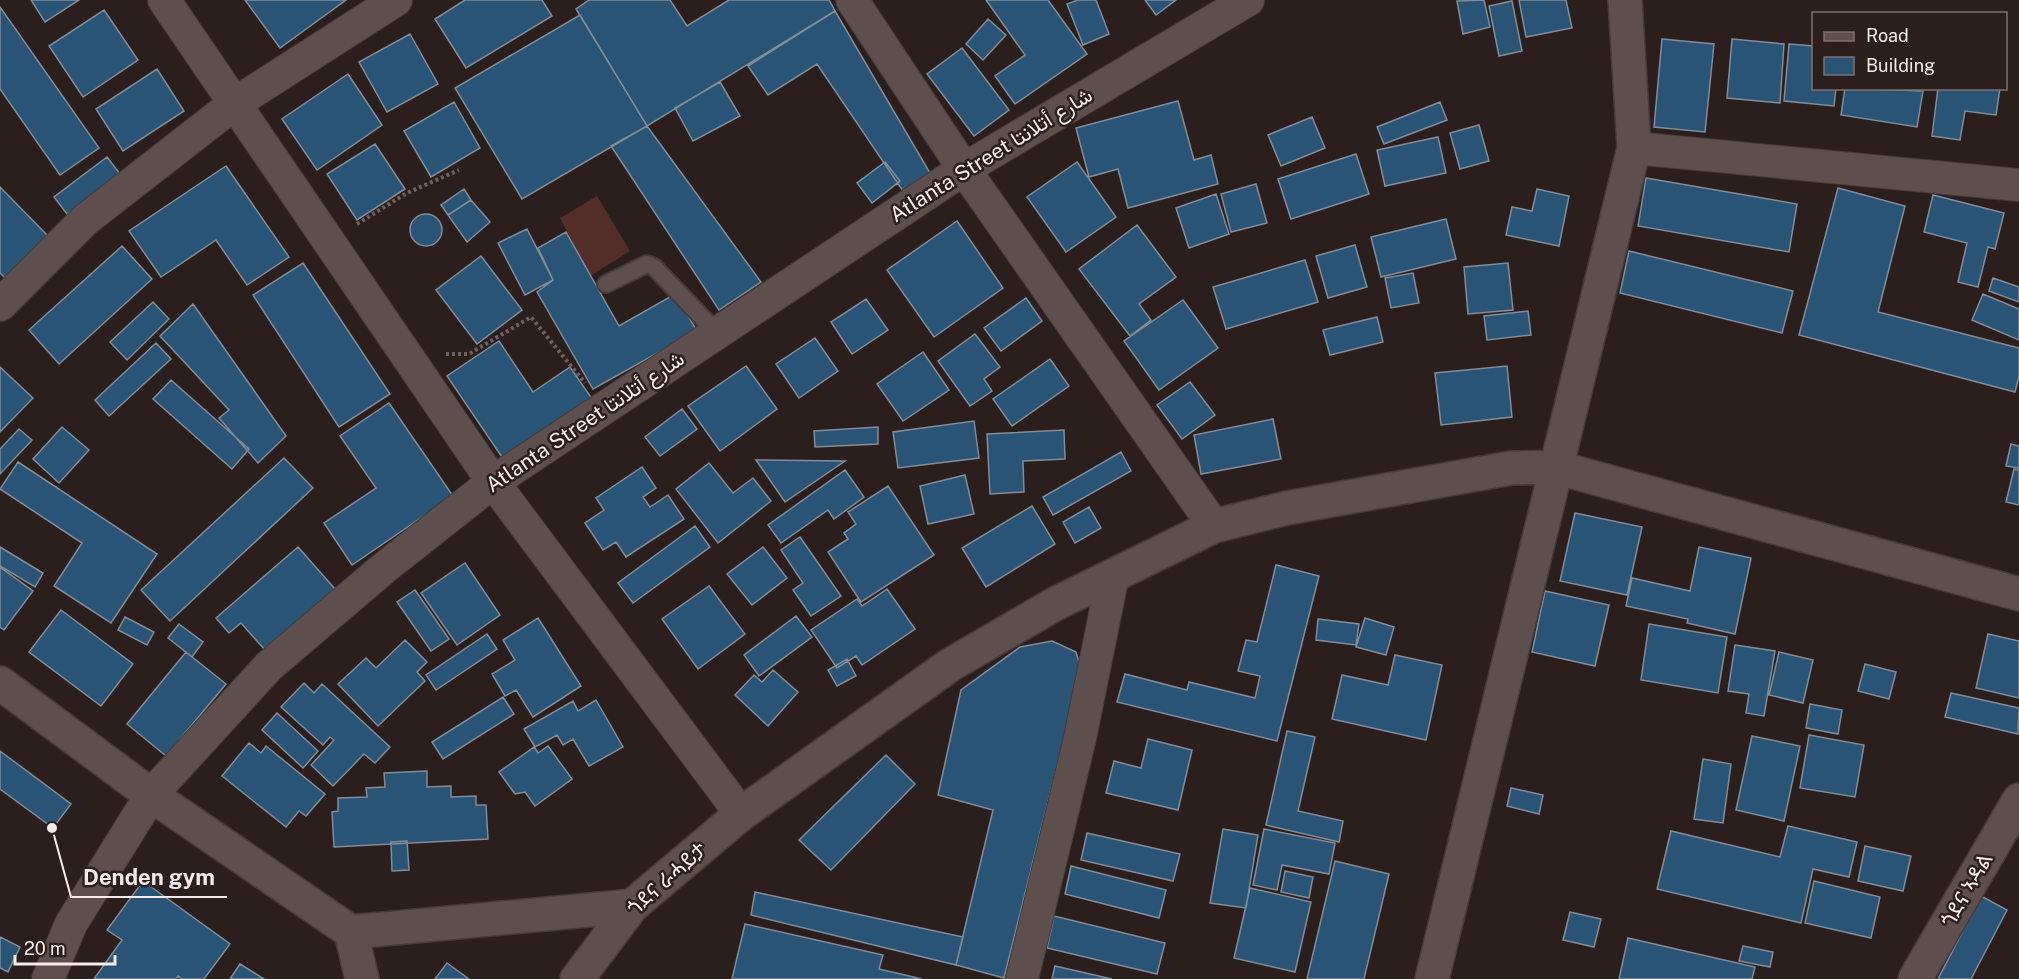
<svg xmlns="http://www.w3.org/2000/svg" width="2019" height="979" font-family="'Public Sans',Vazirmatn,'Noto Sans Ethiopic',sans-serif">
<rect width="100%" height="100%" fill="#2b1f1d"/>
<path fill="#532e29" d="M597 196 630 251 590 276 560 218Z"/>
<path fill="#295475" stroke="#828d97" stroke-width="1.5" d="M31 0H79L45 22Z
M245 0H346L280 48Z
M465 0H542L552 16 466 68 435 19Z
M589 0H670L687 26 729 0H829L835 11 647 126 576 9Z
M986 0H1048L1087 54 1015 104 995 76 1025 55Z
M1078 0H1096L1109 34 1083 45 1067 4Z
M1145 0H1176L1156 15Z
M1484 0 1490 27 1463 34 1457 1Z
M1519 0H1566L1572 28 1526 37Z
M1512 1 1522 51 1499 56 1489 6Z
M0 7 99 148 60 175 0 89Z
M104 10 138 60 83 97 49 46Z
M835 11 930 173 903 191 817 64 768 95 748 66Z
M580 15 647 126 522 199 455 88Z
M988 19 1006 35 983 60 966 44Z
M410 34 438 84 387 112 359 62Z
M1662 39 1714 44 1705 132 1654 127Z
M1732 39 1784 44 1780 103 1727 98Z
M1789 44 1814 46V88H1836L1834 106 1784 101Z
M962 48 1009 110 974 136 927 74Z
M157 69 184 111 123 151 96 109Z
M348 74 382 125 317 170 282 119Z
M720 82 740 116 693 141 675 108Z
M1845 88 1923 91 1917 127 1841 115Z
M1938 88H2000L1996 115 1965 111 1960 140 1932 136Z
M1178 101 1194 160 1211 155 1218 184 1128 208 1118 169 1089 177 1076 128Z
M454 102 480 148 431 177 404 131Z
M1440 102 1447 120 1384 144 1377 127Z
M1312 117 1325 148 1281 166 1268 135Z
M1479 125 1489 161 1460 169 1450 133Z
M647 126 761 282 719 310 611 146Z
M1438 137 1446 173 1385 186 1377 150Z
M375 144 405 189 357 220 327 174Z
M1356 154 1369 194 1291 219 1278 179Z
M107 157 120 174 67 214 54 197Z
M885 162 900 181 872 203 857 183Z
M1077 162 1116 217 1066 252 1027 197Z
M226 166 289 257 247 285 216 240 161 277 129 231Z
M1646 178 1797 204 1789 252 1638 226Z
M1256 184 1267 223 1231 232 1221 194Z
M0 187 48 236 5 278 0 273Z
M1838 188 1905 206 1878 312 2019 348V376L2015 392 1799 335Z
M464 189 471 200 448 215 441 205Z
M1537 189 1569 196 1559 246 1506 235 1512 207 1532 211Z
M1216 194 1229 234 1189 248 1176 208Z
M1933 195 2004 213 1995 249 1988 247 1978 287 1958 282 1967 243 1924 232Z
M471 200 490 222 467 242 448 215Z
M410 230a16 16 0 1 1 32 0a16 16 0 1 1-32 0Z
M1446 219 1456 259 1381 277 1371 237Z
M957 221 1003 288 934 337 887 270Z
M1137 225 1176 277 1139 304 1151 320 1130 336 1079 269Z
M527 229 553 280 525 295 498 243Z
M566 232 619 326 675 294 697 331 593 389 537 292 553 280 538 248Z
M1355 245 1367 287 1328 298 1316 256Z
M122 246 152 279 59 364 29 330Z
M1629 251 1793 291 1782 333 1620 293Z
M481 256 522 310 477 344 436 290Z
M1305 260 1318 302 1226 329 1213 287Z
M303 263 390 394 339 427 253 295Z
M1508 263 1513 310 1468 314 1464 267Z
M1413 273 1419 303 1391 308 1385 278Z
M1993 278 2019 287V302L1989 291Z
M1983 294 2019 309V340L1972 320Z
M1026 298 1042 321 1001 351 984 328Z
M866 299 888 330 852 354 831 322Z
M1183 300 1218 348 1159 390 1124 341Z
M153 302 169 319 127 360 110 342Z
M193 304 286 436 258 463 219 418 229 410 160 336Z
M1528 311 1531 335 1487 340 1484 316Z
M1377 317 1383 342 1330 355 1323 330Z
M975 334 1000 367 984 379 992 391 970 406 938 361Z
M815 338 838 371 799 398 776 364Z
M499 341 533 392 570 367 597 406 508 466 447 376Z
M156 343 171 359 109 416 95 400Z
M923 352 949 390 903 421 877 384Z
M1050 359 1069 386 1012 426 993 399Z
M746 366 777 409 720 451 688 406Z
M1507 366 1512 417 1441 425 1435 373Z
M0 367 33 398 0 432Z
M171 380 249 449 232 469 153 399Z
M1190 382 1215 415 1182 439 1157 405Z
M389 403 453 496 352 565 324 523 376 488 340 436Z
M682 409 697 429 660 456 645 437Z
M1273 419 1281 459 1201 474 1194 435Z
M974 421 979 458 898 468 893 432Z
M62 427 89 450 59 483 33 459Z
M878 427V444L815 447 814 431Z
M19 429 32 440 0 474V449Z
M1064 430 1065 459 1023 461 1024 492 990 494 987 434Z
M2011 444 2019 446V468L2006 466Z
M1121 452 1131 471 1053 515 1043 497Z
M284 458 313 488 170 621 141 590Z
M756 460 845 461 785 502Z
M18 462 157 554 111 623 54 586 82 543 0 489Z
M709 463 733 493 753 478 771 501 718 543 676 489Z
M642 467 656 488 643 497 650 507 668 495 684 519 626 557 616 542 603 550 585 523 604 510 596 498Z
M2014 469 2019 470V505L2006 502Z
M845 470 864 497 834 519 828 510 781 543 768 525Z
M965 475 974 514 928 524 920 486Z
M888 486 934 555 861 602 828 552 848 539 844 533 856 524 848 512Z
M1032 506 1055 544 986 587 962 548Z
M1089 507 1101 528 1075 543 1063 522Z
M1575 513 1642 527 1627 595 1560 581Z
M695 526 710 547 633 603 618 583Z
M800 537 841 596 811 616 793 590 803 583 781 550Z
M0 547 43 573 35 587 0 566Z
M298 547 335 589 265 650 241 623 229 633 216 618Z
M763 547 787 578 752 605 727 574Z
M1699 547 1751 558 1735 634 1687 623 1688 619 1626 606 1632 578 1690 591Z
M465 563 500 615 457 645 421 593Z
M1276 565 1319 576 1277 741 1117 702 1125 674 1187 690 1189 682 1255 698 1260 676 1238 671 1246 640 1257 642Z
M0 567 33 591 4 630 0 627Z
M709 586 745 634 698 669 662 619Z
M887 589 915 629 862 665 856 656 837 668 811 630 857 599 862 606Z
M415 590 449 639 431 651 397 602Z
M1545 591 1609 605 1595 666 1532 652Z
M61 610 133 664 101 706 29 652Z
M796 616 812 637 759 676 744 655Z
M125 617 154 632 147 645 118 630Z
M538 618 581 686 533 717 516 690 505 696 492 674 515 660 503 640Z
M1365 618 1394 627 1386 655 1356 647Z
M1318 619 1359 624 1356 645 1316 640Z
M179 624 203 642 192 657 168 638Z
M1649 624 1727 637 1718 693 1641 680Z
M487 634 497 649 436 690 426 675Z
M1988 634 2019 641V698L1976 688Z
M405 640 427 662 417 672 425 681 378 726 338 684 366 658 376 668Z
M1052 641 1076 652 1081 669 1004 978 956 965 993 810 938 795 961 690 1020 647Z
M1735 645 1775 651 1764 716 1746 713 1749 694 1728 691Z
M186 652 226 684 166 756 127 724Z
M1779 652 1813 660 1803 703 1769 695Z
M1395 655 1442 665 1426 740 1332 719 1342 675 1388 685Z
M847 659 856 676 837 686 828 670Z
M1865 664 1896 672 1889 699 1858 691Z
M773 670 798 692 768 726 735 695 754 675 762 682Z
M304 683 314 693 322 684 390 747 375 763 364 754 333 786 311 765 334 740 330 737 323 745 281 707Z
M1951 693 2019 708 2018 734 1945 717Z
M503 697 514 714 443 759 432 742Z
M596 700 623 747 589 766 573 739 563 745 557 735 535 747 524 729 573 701 578 711Z
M1810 704 1842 710 1838 734 1806 728Z
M277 713 318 751 303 768 262 730Z
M1287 731 1315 737 1298 811 1343 821 1339 842 1266 825Z
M1809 735 1864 745 1855 797 1800 788Z
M1752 736 1800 746 1784 821 1736 810Z
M1148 739 1192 750 1178 810 1106 793 1114 761 1141 768Z
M249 743 261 753 266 746 325 794 306 816 299 811 286 827 222 776Z
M548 746 572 779 535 806 525 792 515 794 499 772 534 747 538 753Z
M0 751 71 804 53 828 0 789Z
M886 755 915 784 831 870 799 840Z
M1703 759 1731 764 1723 823 1694 819Z
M427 771V787L451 786V797L476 796V805H486L488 839 334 847 332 812 338 811V798L367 797 366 788 385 787 384 773Z
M1511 788 1543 795 1539 814 1507 806Z
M1788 826 1857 842 1849 877 1813 869 1801 923 1657 889 1671 831 1780 857Z
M1223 829 1258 835 1246 908 1210 903Z
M1264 829 1335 843 1329 874 1282 865 1277 890 1253 885Z
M1087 833 1180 854 1173 881 1081 860Z
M407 841 409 870 392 871 391 842Z
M1865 846 1911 856 1903 891 1858 881Z
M1335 861 1389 874 1364 979H1307Z
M1071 866 1166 890 1159 918 1065 894Z
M1285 871 1313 877 1309 898 1281 892Z
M143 881 230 944 204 979H182L178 976 176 979H94L122 940 107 930Z
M1814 881 1880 897 1871 938 1805 923Z
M1250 888 1311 902 1295 972 1234 958Z
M755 892 963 937 956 965 751 915Z
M1981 896 2007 910 1971 979H1938Z
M1570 912 1601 919 1594 947 1563 940Z
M1054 916 1165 943 1157 974 1047 948Z
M745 924 883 955 879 969 922 979H732Z
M0 937 20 947 8 972 0 968Z
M1628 938 1755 967 1752 979H1619Z
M1743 946 1773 952 1770 967 1739 961Z
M447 963 469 979H435Z
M240 964 264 979H230Z
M1055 966 1112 979H1052Z"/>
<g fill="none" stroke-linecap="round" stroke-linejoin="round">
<g stroke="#453b3a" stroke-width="20">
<path id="lane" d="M606 284 647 264 654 267 717 333"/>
</g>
<g stroke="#453b3a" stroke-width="34">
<path id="street" d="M164 0 493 482 741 814
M852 0 964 169 1214 526
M1634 148 2019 185
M0 305 85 220 234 104 396 0
M48 979 71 924 151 795 269 666 384 568 493 482 964 169 1248 0
M1022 979 1080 738 1113 575"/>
</g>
<g stroke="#453b3a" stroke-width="36">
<path id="secondary" d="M0 683 151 795 351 932 632 906
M351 932 362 979
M577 979 632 906 741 814 950 665 1055 604 1214 526 1287 508 1511 468 1555 467 2019 594
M1432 979 1634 148 1625 0
M1915 979 2019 800"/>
</g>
<path stroke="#6d6260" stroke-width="4" stroke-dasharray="3 3" stroke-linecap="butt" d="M357 224 407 193 459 170
M446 354H469L531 317 585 383"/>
<use href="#lane" stroke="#5d4f4d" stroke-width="16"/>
<use href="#street" stroke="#5d4f4d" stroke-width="32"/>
<use href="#secondary" stroke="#5d4f4d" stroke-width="33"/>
</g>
<g text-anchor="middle" stroke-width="5" stroke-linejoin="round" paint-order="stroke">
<g font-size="21" fill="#f5eceb" stroke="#2b1f1d">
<text transform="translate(991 155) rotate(-32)" y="7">Atlanta Street شارع أتلانتا</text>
<text transform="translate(585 422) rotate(-34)" y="7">Atlanta Street شارع أتلانتا</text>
<text transform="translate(667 879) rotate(-42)" y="7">ጎደና ራሓይታ</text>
<text transform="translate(1967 890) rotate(-60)" y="7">ጎደና ኣዳል</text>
</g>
</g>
<path fill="none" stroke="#f5eceb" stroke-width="2" d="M52 828L71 897H227"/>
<circle fill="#f5eceb" stroke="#2b1f1d" stroke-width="2" cx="52" cy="828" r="6"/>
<g font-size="22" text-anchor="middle" font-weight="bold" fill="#f5eceb" stroke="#2b1f1d" stroke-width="5" stroke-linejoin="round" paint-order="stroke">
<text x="149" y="885">Denden gym</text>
</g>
<rect x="1812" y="12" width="195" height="78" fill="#2b1f1d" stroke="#7c716f" stroke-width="1.5"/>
<rect x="1824" y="32" width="30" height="9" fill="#5d4f4d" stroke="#7c716f" stroke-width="1.5"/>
<text x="1866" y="42" font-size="18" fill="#f5eceb">Road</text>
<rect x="1824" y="57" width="30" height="18" fill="#295475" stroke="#7c716f" stroke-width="1.5"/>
<text x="1866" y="72" font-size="18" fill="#f5eceb">Building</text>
<path d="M15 955v9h100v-9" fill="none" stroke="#f5eceb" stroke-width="3"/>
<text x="24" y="955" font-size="18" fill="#f5eceb" stroke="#2b1f1d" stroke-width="4.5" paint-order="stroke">20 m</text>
</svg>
